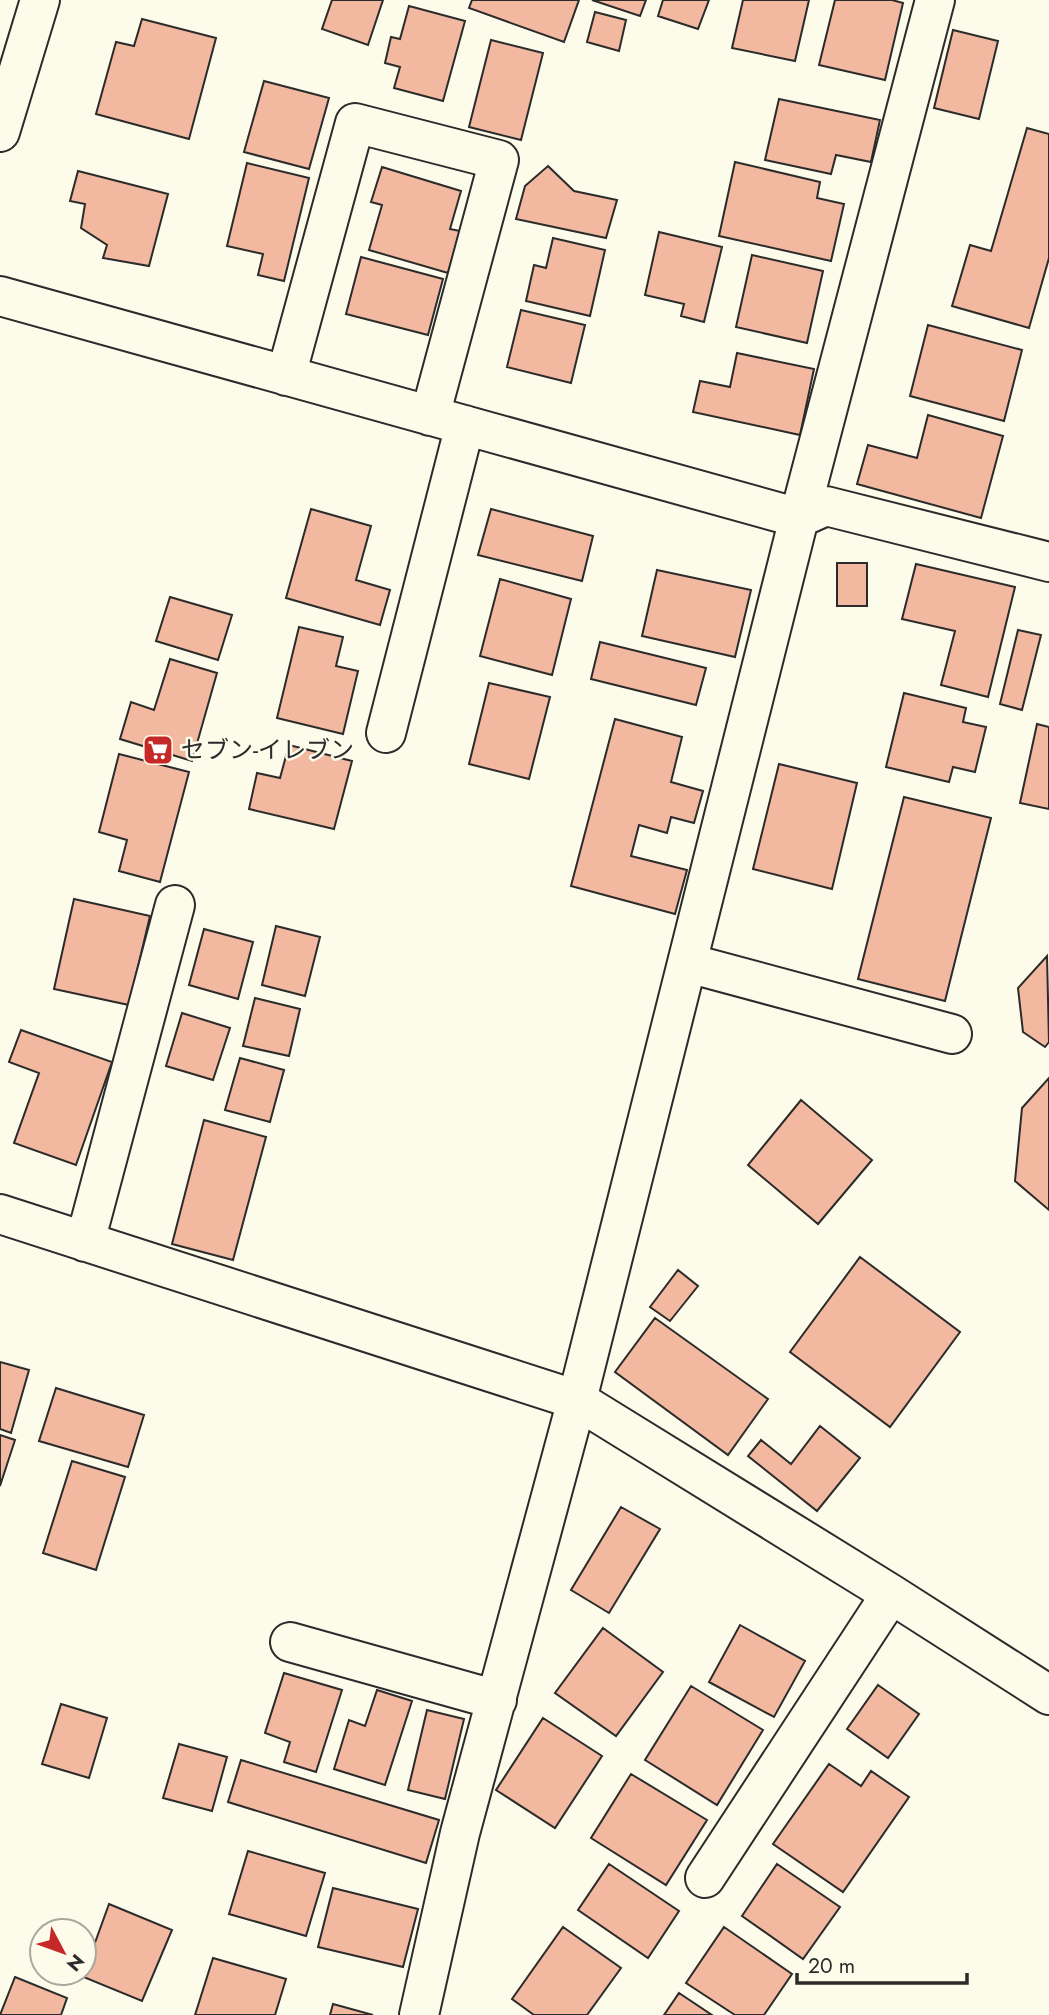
<svg xmlns="http://www.w3.org/2000/svg" width="1049" height="2015" font-family="Jost,'Noto Sans JP',sans-serif">
<rect width="100%" height="100%" fill="#fdfbea"/>
<path fill="#f2b8a0" stroke="#2b2b2b" stroke-width="2" d="M332 0H383L368 45 322 29Z
M472 0H579L564 42 469 8Z
M592 0H646L640 16Z
M663 0H709L698 29 658 16Z
M743 0H809L795 61 732 48Z
M835 0H892L903 3 885 80 819 65Z
M409 6 465 21 443 101 394 88 400 67 385 63 391 37 400 39Z
M595 12 626 20 619 51 587 42Z
M142 19 216 38 189 139 96 114 116 42 134 46Z
M953 30 998 41 979 119 934 108Z
M491 40 543 53 521 140 469 127Z
M264 81 329 98 309 169 244 152Z
M779 99 880 120 871 162 836 155 831 174 765 160Z
M1027 128 1049 134V258L1029 328 952 306 970 245 991 251Z
M735 162 820 182 817 198 844 204 831 261 719 236Z
M247 163 309 178 284 281 258 275 263 254 227 246Z
M548 166 574 191 617 200 606 238 516 219 525 186Z
M382 167 461 191 450 229 460 231 448 273 369 250 382 205 371 202Z
M78 171 168 194 149 266 103 258 107 245 81 228 85 204 70 201Z
M659 232 722 247 704 322 681 316 684 304 645 295Z
M553 238 605 250 590 316 526 301 534 265 546 268Z
M752 255 823 271 807 343 736 327Z
M361 257 443 279 428 335 346 314Z
M521 310 585 325 571 383 507 367Z
M928 325 1022 350 1004 421 910 396Z
M737 353 814 369 800 435 693 412 700 381 730 387Z
M928 415 1003 436 981 518 857 484 868 445 917 458Z
M311 509 371 526 356 580 390 590 380 625 286 598Z
M491 509 593 536 582 581 478 555Z
M837 563H867V606H837Z
M916 564 1015 587 988 697 941 685 955 631 902 619Z
M657 570 751 590 735 657 642 636Z
M500 579 571 599 552 675 480 656Z
M170 597 232 615 218 660 156 641Z
M299 627 343 637 336 666 358 671 343 734 277 718Z
M1018 630 1041 635 1022 710 1000 704Z
M600 642 706 668 696 705 591 679Z
M170 659 217 673 192 761 120 739 131 702 154 710Z
M489 683 550 697 529 779 469 764Z
M904 693 966 708 963 722 986 727 975 772 953 767 949 782 886 767Z
M615 719 682 737 671 782 703 791 694 823 671 817 667 833 639 825 631 856 687 870 675 914 571 886Z
M1037 724 1049 727V809L1020 803Z
M289 745 352 761 334 829 249 809 257 773 280 778Z
M119 754 189 772 160 882 119 871 127 840 99 832Z
M779 764 857 783 832 889 753 869Z
M904 797 991 818 945 1001 858 979Z
M74 899 150 916 129 1005 54 989Z
M276 926 320 937 305 996 262 985Z
M204 929 253 942 238 999 189 985Z
M1047 956 1049 1042 1045 1047 1023 1032 1018 988Z
M255 998 300 1009 289 1056 243 1046Z
M182 1013 230 1028 213 1080 166 1066Z
M21 1030 112 1062 76 1165 14 1143 39 1073 9 1062Z
M240 1058 284 1070 270 1122 225 1110Z
M1049 1078V1210L1015 1181 1022 1108Z
M801 1100 872 1160 818 1224 748 1165Z
M204 1120 266 1137 233 1260 172 1244Z
M860 1257 960 1332 890 1427 790 1352Z
M678 1270 698 1286 670 1321 650 1307Z
M655 1318 768 1399 728 1455 615 1372Z
M0 1362 29 1370 11 1433 0 1429Z
M56 1388 144 1415 128 1467 39 1441Z
M820 1426 860 1458 817 1511 748 1456 761 1440 791 1464Z
M0 1435 15 1440 0 1486Z
M72 1461 125 1477 96 1570 43 1553Z
M621 1507 660 1529 609 1613 571 1590Z
M740 1625 805 1661 774 1717 709 1682Z
M603 1628 663 1672 616 1736 555 1693Z
M284 1673 342 1690 316 1772 284 1762 290 1742 265 1733Z
M878 1685 919 1714 888 1758 847 1729Z
M691 1686 763 1730 717 1805 645 1760Z
M377 1690 412 1701 385 1785 334 1769 349 1720 365 1726Z
M61 1704 107 1718 89 1778 42 1764Z
M427 1710 464 1719 445 1799 408 1790Z
M543 1718 602 1756 555 1828 496 1790Z
M179 1744 227 1757 212 1811 163 1798Z
M241 1760 439 1820 426 1863 228 1802Z
M829 1764 861 1786 871 1771 909 1797 843 1892 773 1844Z
M631 1774 707 1820 666 1885 591 1838Z
M248 1851 325 1873 306 1936 229 1914Z
M609 1864 679 1911 648 1958 578 1910Z
M777 1864 840 1907 803 1959 742 1916Z
M333 1888 418 1909 403 1967 318 1947Z
M109 1904 172 1930 142 2001 81 1976 84 1973Z
M563 1927 621 1968 587 2015H534L512 1999Z
M724 1927 792 1974 764 2015H735L686 1983Z
M213 1958 286 1979 275 2015H195Z
M15 1977 67 1998 61 2015H0Z
M679 1993 712 2015H664Z
M333 2004 373 2015H330Z"/>
<g fill="none" stroke-linecap="round" stroke-linejoin="round">
<g stroke="#2b2b2b" stroke-width="42">
<path id="minor" d="M0 296 799 518 826 506 1049 562
M286 376 355 123 499 160 430 416
M386 733 465 425
M688 963 952 1034
M0 1214 577 1400 891 1594 1049 1695
M85 1242 175 905
M290 1642 497 1700
M705 1878 891 1594
M419 2015 460 1833 577 1400 799 518 935 0"/>
</g>
<g stroke="#2b2b2b" stroke-width="42">
<path id="major" d="M0 132 40 0"/>
</g>
<use href="#minor" stroke="#fdfbea" stroke-width="38"/>
<use href="#major" stroke="#fdfbea" stroke-width="38"/>
</g>
<defs>
<g id="supermarket-square" transform="scale(1.575)"><rect x="-9" y="-9" width="18" height="18" rx="4" fill="#c62828" stroke="#fdfbea"/><path d="M-6-5.5h2.5l.6 2H6L4.5 2H-2.5L-4.4-4H-6ZM-1.5 3.2a1.3 1.3 0 1 0 .1 0ZM3 3.2a1.3 1.3 0 1 0 .1 0Z" fill="#fff"/></g>
</defs>
<g fill-rule="evenodd">
<use href="#supermarket-square" x="158" y="750"/>
</g>
<g text-anchor="middle" stroke-width="5" stroke-linejoin="round" paint-order="stroke">
<g font-size="24" fill="#2b2b2b" stroke="#fdfbea" text-anchor="start">
<text x="181" y="758">セブン-イレブン</text>
</g>
</g>
<g transform="translate(63 1952) rotate(131)"><circle r="33" fill="#fdfbea" stroke="#a9a89e" stroke-width="2"/>
<path d="M0-5L12 26L0 18L-12 26Z" fill="#c62828"/>
<text y="-10" font-size="19" font-weight="bold" text-anchor="middle" fill="#2b2b2b">N</text>
</g>
<path d="M797 1973v10h170v-10" fill="none" stroke="#2b2b2b" stroke-width="3.5"/>
<text x="808" y="1973" font-size="21" fill="#2b2b2b" stroke="#fdfbea" stroke-width="5" paint-order="stroke">20 m</text>
</svg>
